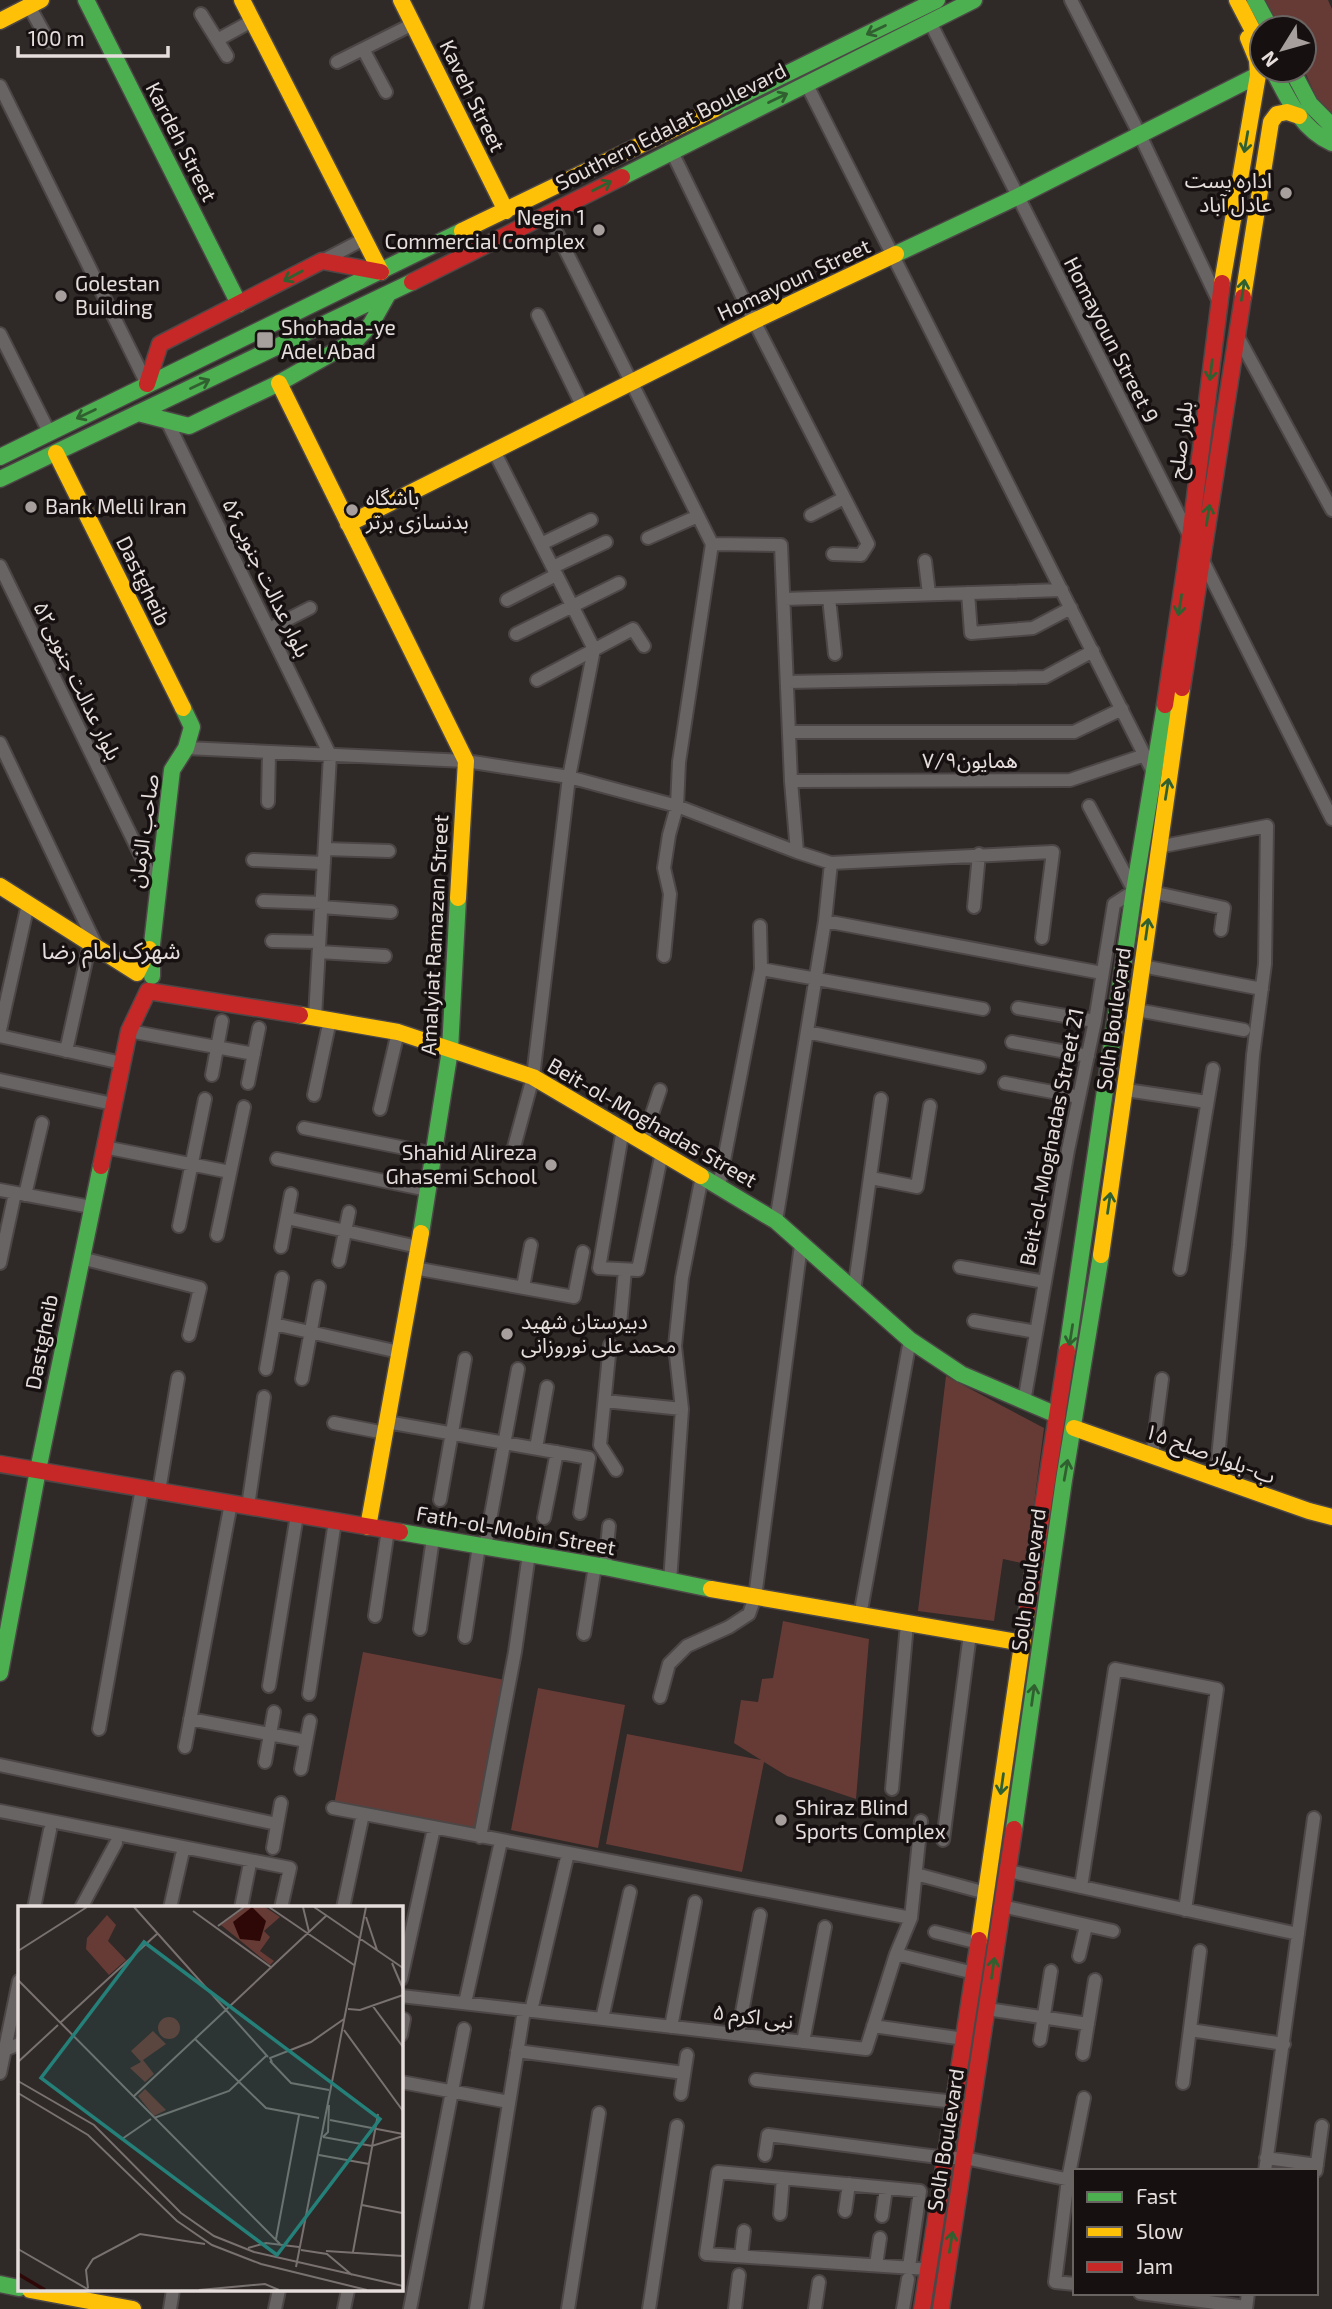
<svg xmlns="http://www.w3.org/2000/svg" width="1332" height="2309" font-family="'Exo 2','Noto Sans Arabic',sans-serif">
<rect width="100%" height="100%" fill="#2f2928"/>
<path fill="#663b35" d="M1264 0H1328L1332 9V118L1323 112 1304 70V28H1279Z
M946 1376 1044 1428 1026 1564 1003 1559 994 1621 918 1611Z
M783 1621 869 1639 856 1799 787 1776 764 1762 742 1872 606 1844 627 1734 761 1760 734 1743 741 1700 758 1702 762 1679 773 1678Z
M363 1652 505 1680 476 1832 333 1810Z
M538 1688 625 1705 598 1848 511 1830Z"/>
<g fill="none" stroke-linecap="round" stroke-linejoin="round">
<g stroke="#4c4746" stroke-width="16">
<path id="street" d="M1071 0 1140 135 1219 302
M29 6 49 42
M201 14 227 56
M930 22 1190 537
M217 40 252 21
M363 49 386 92
M337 62 413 24
M806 83 1154 774
M0 86 147 384
M671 150 754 321 868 544 861 555 833 554
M547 213 712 544
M322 261 364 239
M538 315 583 407
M0 334 49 432
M1237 335 1332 510
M166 419 330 755 315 1017
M494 451 594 649
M811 515 844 498
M648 538 698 516
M541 544 591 520
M712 544 781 545 791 781 797 852
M1202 559 1332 819
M925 561 929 594
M0 566 157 889
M553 567 606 542
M968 593 971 633 1033 628 1071 608
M829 598 835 654
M784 599 1062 590
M507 600 556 575
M269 629 310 608
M516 634 619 583
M537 680 633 629 644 646
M787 682 1045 677 1093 651
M789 732H1074L1122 709
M0 743 96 945
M186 748 466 761 569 777 677 806 797 852 831 863 1053 852 1042 938
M791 781 1070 780 1145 755
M268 802 269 752
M1158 847 1267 826 1265 964 1253 1055 1239 1245 1216 1478
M325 849 389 851
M253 860 324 863
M1152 892 1224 908 1221 930
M263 901 322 903
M321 907 391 912
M974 907 979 854
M825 921 1102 973
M272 941 319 942
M319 952 385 956
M664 956 670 894 664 868 669 835 677 806 679 762 712 544
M1142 966 1262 989
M761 969 983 1009
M1018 1008 1095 1021
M1137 1010 1244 1030
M0 1030 28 904
M129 1031 254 1054
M807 1032 979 1067
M0 1036 122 1063
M1012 1042 1088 1056
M66 1051 90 943
M212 1075 222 1021
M0 1080 113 1104
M248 1083 259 1028
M1005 1083 1079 1097
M1126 1090 1207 1102
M314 1095 330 1020
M380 1109 398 1032
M304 1128 435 1154
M623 1129 599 1268 638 1270 662 1152
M643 1141 660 1090
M104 1147 230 1172
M513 1151 533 1077 569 777 594 649
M277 1159 428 1190
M871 1178 917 1187 930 1106
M719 1186 761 969 760 926
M0 1190 91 1207
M25 1195 42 1123
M287 1218 418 1247
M776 1221 825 921 831 863
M179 1226 205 1099
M217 1235 244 1107
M281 1247 291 1194
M81 1258 200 1288 189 1335
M339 1261 349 1212
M0 1263 15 1193
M960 1267 1045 1282
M414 1268 574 1297 583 1252
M1180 1269 1213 1069
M523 1287 531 1245
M854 1291 881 1099
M974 1321 1036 1332
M274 1324 399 1352
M620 1324 625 1270
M610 1345 600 1445 616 1470
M266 1369 282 1278
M302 1379 319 1287
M605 1401 682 1409
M1024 1402 1068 1150 1095 1021 1114 904 1134 891 1089 806
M387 1422 589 1458 580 1513
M334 1423 385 1433
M536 1448 547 1387
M1152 1456 1162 1379
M159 1491 178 1378
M440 1500 465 1359
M248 1506 264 1397
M544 1518 557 1452
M485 1547 518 1369
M605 1567 609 1526
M670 1582 682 1409 675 1346 682 1278 702 1176
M375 1616 388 1530
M860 1616 910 1340
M420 1629 433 1538
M584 1634 595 1566
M465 1637 479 1546
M269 1686 297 1515
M309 1694 335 1521
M660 1697 669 1664 687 1646 729 1627 749 1614 755 1597 801 1245
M190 1719 306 1741
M99 1729 142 1488
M185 1747 231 1503
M265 1762 274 1712
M0 1765 277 1824
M301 1769 310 1721
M892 1789 907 1624
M333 1808 911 1918
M0 1811 290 1868 281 1908
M480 1837 515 1652 529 1554
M943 1840 970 1634
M273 1848 281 1803
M1008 1871 1298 1934
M916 1874 986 1893
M1081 1887 1115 1669 1217 1689 1185 1910
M1002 1906 1113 1931
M34 1908 50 1830
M81 1908 116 1843
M170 1908 182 1855
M241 1908 249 1868
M343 1908 363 1814
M935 1932 979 1943
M896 1954 974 1973
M1079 1956 1086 1926
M401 1979 434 1828
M401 1996 866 2049 896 1954 911 1918 921 1821
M465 2003 501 1841
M987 2009 1088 2024
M531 2011 568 1853
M602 2019 630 1892
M873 2026 964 2039
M671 2027 695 1902
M1190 2030 1284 2044
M738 2034 760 1915
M401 2035 404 2019
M1040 2040 1051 1971
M803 2042 825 1927
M5 2050 19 2044
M517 2051 684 2073
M1083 2054 1095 1980
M0 2073 19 1981
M756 2080 955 2102
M401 2082 509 2102
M1183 2083 1200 1951
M681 2094 687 2055
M765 2155 768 2135 946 2158H965L1075 2181
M1266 2158 1317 2165
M1265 2171 1314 1818
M1316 2171 1322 2126
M845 2211 849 2184
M780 2214 783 2178
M882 2216 886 2188
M741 2256 744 2231
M876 2265 880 2238
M909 2267 920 2191 718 2172 706 2254 928 2269
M1075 2284 1055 2282 1068 2179 1084 2098
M1140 2293 1246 2307
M170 2309 173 2290
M275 2309 279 2290
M344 2309 348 2290
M410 2309 464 2029
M476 2309 524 2010
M568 2309 599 2113
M649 2309 677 2126
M735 2309 739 2275
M815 2309 819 2282
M903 2309 908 2279
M1246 2309 1248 2293"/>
</g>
<g stroke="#4c4746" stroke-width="19">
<path id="fast" d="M86 0 239 304
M1255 0 1270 28
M1273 70C1288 99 1301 129 1332 143
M1292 70 1310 104 1332 126
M715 109 937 0
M622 177 974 0
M896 254 1017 197 1258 75
M138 413 189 426 279 383 357 339 371 324 388 294
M0 457 462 231
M0 479 412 282
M152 976V944L172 770 186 748 192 727 183 708
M701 1176 776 1221 910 1340 961 1374 1057 1415
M421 1233 450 1050 458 898
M1067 1351 1134 891 1165 705
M400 1532 605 1567 711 1589
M0 1673 38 1470 101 1166
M1014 1829 1064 1480 1101 1255
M0 2284 19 2288"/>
</g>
<g stroke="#4c4746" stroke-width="19">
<path id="slow" d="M242 0 381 272
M401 0 506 211
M1237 0 1262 48
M0 21 41 0
M462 231 715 109
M1222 283 1258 75 1257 60 1248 38
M1243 297 1271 122 1277 114 1287 112 1299 116
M279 383 466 761 458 898
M56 453 183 708
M348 524 754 321 896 254
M0 886 137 973 149 949
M300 1015 398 1032 533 1077 701 1176
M1101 1255 1182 688
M1074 1428 1309 1511 1332 1517
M368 1527 421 1233
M711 1589 1023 1643
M979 1940 1027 1610
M30 2290 133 2309"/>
</g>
<g stroke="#4c4746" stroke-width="19">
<path id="jam" d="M412 282 622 177
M147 384 160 344 322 261 381 272
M1182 688 1243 297
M1165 705 1190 537 1222 283
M101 1166 129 1031 148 991 300 1015
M0 1464 400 1532
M1027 1610 1067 1351
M922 2309 979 1940
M941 2309 1014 1829"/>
</g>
<use href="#street" stroke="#696464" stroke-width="12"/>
<use href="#fast" stroke="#4caf50" stroke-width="16"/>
<use href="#slow" stroke="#ffc107" stroke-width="16"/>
<use href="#jam" stroke="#c62828" stroke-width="16"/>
</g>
<defs><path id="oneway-shaft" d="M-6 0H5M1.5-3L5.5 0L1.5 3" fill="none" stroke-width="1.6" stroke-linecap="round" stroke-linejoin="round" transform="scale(1.75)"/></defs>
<g stroke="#316030">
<use href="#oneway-shaft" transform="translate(876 30) rotate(154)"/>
<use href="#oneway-shaft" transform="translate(778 98) rotate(-26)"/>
<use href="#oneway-shaft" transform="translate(1246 142) rotate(100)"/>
<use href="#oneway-shaft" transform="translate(602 186) rotate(-27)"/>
<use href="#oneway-shaft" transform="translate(293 276) rotate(152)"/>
<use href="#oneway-shaft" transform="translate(1243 290) rotate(-81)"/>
<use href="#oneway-shaft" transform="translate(1211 370) rotate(97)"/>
<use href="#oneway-shaft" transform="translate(200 384) rotate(-25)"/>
<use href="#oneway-shaft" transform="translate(86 414) rotate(154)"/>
<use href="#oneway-shaft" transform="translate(1208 515) rotate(-81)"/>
<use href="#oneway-shaft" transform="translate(1180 605) rotate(99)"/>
<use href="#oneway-shaft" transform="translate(1167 789) rotate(-81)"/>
<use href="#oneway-shaft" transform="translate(1147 929) rotate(-82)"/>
<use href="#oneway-shaft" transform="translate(1109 1203) rotate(-82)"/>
<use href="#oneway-shaft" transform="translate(1071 1335) rotate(99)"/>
<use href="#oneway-shaft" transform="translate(1066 1470) rotate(-80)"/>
<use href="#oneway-shaft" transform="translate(1033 1695) rotate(-82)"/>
<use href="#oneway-shaft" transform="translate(1002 1784) rotate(98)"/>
<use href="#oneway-shaft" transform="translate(993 1968) rotate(-82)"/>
<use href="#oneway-shaft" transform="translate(951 2242) rotate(-81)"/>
</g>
<g fill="#a69f9e" stroke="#161110" stroke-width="2.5">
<circle cx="1286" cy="193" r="7"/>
<circle cx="599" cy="230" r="7"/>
<circle cx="61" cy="296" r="7"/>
<rect x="256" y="331" width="18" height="18" rx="3.5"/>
<circle cx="31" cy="507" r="7"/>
<circle cx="352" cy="510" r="7"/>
<circle cx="551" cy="1165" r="7"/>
<circle cx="507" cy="1334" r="7"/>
<circle cx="781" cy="1820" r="7"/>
</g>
<g text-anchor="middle" stroke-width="7" stroke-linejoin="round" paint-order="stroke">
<g font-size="21" fill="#e6dedd" stroke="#161110">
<text transform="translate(472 96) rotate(64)" y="7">Kaveh Street</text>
<text transform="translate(671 127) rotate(-27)" y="7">Southern Edalat Boulevard</text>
<text transform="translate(181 142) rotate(63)" y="7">Kardeh Street</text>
<text transform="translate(794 280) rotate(-25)" y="7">Homayoun Street</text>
<text transform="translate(1111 340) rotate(63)" y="7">Homayoun Street 9</text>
<text transform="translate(1181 440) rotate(-83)" y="7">بلوار صلح</text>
<text transform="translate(266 578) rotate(64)" y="7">بلوار عدالت جنوبی۵۶</text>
<text transform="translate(143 581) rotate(64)" y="7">Dastgheib</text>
<text transform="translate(77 681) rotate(64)" y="7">بلوار عدالت جنوبی۵۲</text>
<text x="970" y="768">همایون۷/۹</text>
<text transform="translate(144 831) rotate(-82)" y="7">صاحب الزمان</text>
<text transform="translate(435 935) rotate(-87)" y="7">Amalyiat Ramazan Street</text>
<text transform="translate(1114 1019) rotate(-82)" y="7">Solh Boulevard</text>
<text transform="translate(652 1123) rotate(30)" y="7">Beit-ol-Moghadas Street</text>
<text transform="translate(1052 1137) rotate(-79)" y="7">Beit-ol-Moghadas Street 21</text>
<text transform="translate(42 1342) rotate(-79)" y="7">Dastgheib</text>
<text transform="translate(1210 1454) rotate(20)" y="7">۱۵ ب-بلوار صلح</text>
<text transform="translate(516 1531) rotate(10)" y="7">Fath-ol-Mobin Street</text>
<text transform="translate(1029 1580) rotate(-82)" y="7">Solh Boulevard</text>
<text transform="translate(753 2017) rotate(7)" y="7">نبی اکرم ۵</text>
<text transform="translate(946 2140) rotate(-81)" y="7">Solh Boulevard</text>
</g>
<g font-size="21" fill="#e6dedd" stroke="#161110" text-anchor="start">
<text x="1272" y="188" text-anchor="end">اداره پست<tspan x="1272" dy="24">عادل آباد</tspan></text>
<text x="585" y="225" text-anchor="end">Negin 1<tspan x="585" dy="24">Commercial Complex</tspan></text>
<text x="75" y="291">Golestan<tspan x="75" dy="24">Building</tspan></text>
<text x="281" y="335">Shohada-ye<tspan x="281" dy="24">Adel Abad</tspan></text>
<text x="366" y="505">باشگاه<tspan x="366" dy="24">بدنسازی برتر</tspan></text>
<text x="45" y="514">Bank Melli Iran</text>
<text x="537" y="1160" text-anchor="end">Shahid Alireza<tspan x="537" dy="24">Ghasemi School</tspan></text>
<text x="521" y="1329">دبیرستان شهید<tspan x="521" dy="24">محمد علی نوروزانی</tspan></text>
<text x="795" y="1815">Shiraz Blind<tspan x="795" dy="24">Sports Complex</tspan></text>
</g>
<g font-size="23" fill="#e6dedd" stroke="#161110">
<text x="111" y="959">شهرک امام رضا</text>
</g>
</g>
<g transform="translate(18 1906)">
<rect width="385" height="385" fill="#2f2928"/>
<path d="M227 1H247L262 11 246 25 252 31 242 45 256 55 252 59 203 19ZM89 9 98 19 90 35 108 54 91 69 68 43 69 32ZM140 122a11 11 0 1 1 22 0a11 11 0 1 1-22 0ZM135 125 148 138 125 154 136 168 127 176 112 162 123 156 113 145ZM127 183 148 204 136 210 120 190Z" fill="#663b35"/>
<path d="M234 1 248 15 242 35 222 33 215 16Z" fill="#2e0807"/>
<path fill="none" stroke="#2e0807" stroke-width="3.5" d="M0 368 27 384"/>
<path fill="none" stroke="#787170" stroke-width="2" d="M116 1 250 151M251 1 336 59M285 1 291 26M296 1 385 62M175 5 254 62M348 11 359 44M200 20 226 1M0 45 69 1M374 57 385 83M0 74 262 338M354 99 385 141M330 103 342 104 385 89M42 117 140 27M326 124 385 205M177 133 248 202 301 212M252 155 273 177 311 184M0 156 40 119M254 156 252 152 293 136 326 113M0 175 76 219 163 307 196 330 236 346 385 380M0 187 70 229 159 315 194 339 243 358 349 384M115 191 309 9M136 212 211 185 248 150M312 214 385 228M305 231 354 240 385 230M305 231 310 226 311 199M104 233 133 213M301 249 351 258M344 299 384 307M258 333 281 209M230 342 248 337 281 341M0 343 71 384M283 344 309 348 334 369M308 345 385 350M335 346 360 208M278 361 348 1M70 382 68 364 75 353 122 328 187 338M181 384 247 378 261 384"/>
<path fill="#248079" fill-opacity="0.15" stroke="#248079" stroke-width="3.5" d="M126 36 362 213 259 349 23 172Z"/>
<rect width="385" height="385" fill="none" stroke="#e6dedd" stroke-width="3.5"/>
</g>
<rect x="1073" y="2169" width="245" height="126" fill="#161110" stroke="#696362" stroke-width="2"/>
<rect x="1087" y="2192" width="35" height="10" fill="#4caf50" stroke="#696362" stroke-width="2"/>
<text x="1136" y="2204" font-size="21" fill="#e6dedd">Fast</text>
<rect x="1087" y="2227" width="35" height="10" fill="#ffc107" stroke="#696362" stroke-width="2"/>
<text x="1136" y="2239" font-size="21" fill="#e6dedd">Slow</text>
<rect x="1087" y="2262" width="35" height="10" fill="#c62828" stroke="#696362" stroke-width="2"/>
<text x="1136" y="2274" font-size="21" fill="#e6dedd">Jam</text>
<g transform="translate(1283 49) rotate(233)"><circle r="33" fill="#161110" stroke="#696362" stroke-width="2"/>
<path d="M0-5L12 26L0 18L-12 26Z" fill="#a69f9e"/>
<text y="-10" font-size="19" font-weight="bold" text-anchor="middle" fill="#e6dedd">N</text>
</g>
<path d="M18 46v10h150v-10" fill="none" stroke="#e6dedd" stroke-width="3.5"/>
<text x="28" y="46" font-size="21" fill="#e6dedd" stroke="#161110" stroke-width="5" paint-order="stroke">100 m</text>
</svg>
